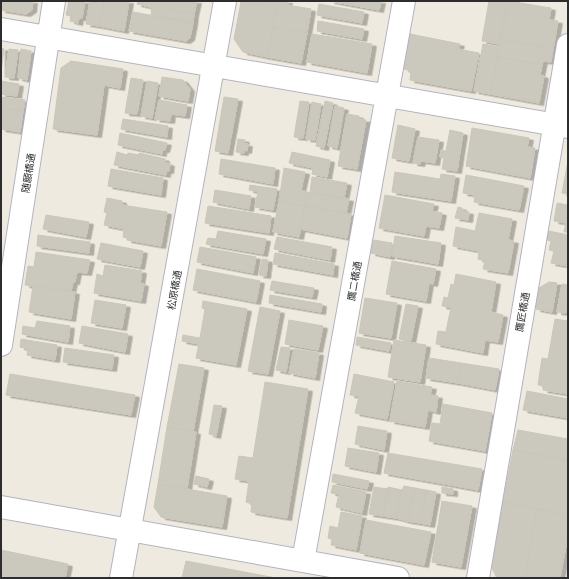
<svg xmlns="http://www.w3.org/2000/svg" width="569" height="579" font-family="Montserrat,'Noto Sans JP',sans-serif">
<defs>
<filter id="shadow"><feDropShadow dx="4.5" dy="2.5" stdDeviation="0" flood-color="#0004"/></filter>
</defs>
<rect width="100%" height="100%" fill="#efeadf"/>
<path fill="#cbc8bd" stroke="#cbc6b8" filter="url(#shadow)" d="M1 1H33L32 10 26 14 1 10Z
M69 1H85L82 18H79L78 23 70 21 71 16 66 15Z
M90 1H104L99 26 86 24Z
M104 1H129L124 31 99 26Z
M138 1H197L194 14 167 9 168 4 156 1 155 8 137 4Z
M156 1 168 4 167 9 194 14 193 23 151 15 152 7 155 8Z
M241 1H288L287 5 311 9 307 33 273 27 277 8Z
M330 1H381L379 10Z
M489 1H507L499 44 482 41Z
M508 1 551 8 549 20 558 21 553 49 501 39Z
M241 2 277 8 267 57 243 52 234 39Z
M319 4 364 12 362 23 317 15Z
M133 12 193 23 190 38 186 41 129 31Z
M318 21 364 29 362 39 317 31Z
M273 27 307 33 301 63 267 57Z
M312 34 372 44 367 73 307 62Z
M410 34 460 44 458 49 479 53 471 91 410 80 411 71 404 69Z
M501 39 553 49 551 62 543 61 542 65 497 57Z
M483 44 499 47 490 94 474 91Z
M1 48 4 49 1 72Z
M9 49 18 50 14 78 5 77Z
M21 49 31 51 27 80 18 78Z
M497 57 542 65 540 75 544 76 539 103 490 94Z
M71 61 123 69 120 88 104 85 97 135 53 129 61 68Z
M162 77 183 80 190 89 188 101 159 96Z
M131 78 143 80 137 114 125 113Z
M1 81 19 84 17 96 1 94Z
M147 81 158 83 152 118 141 116Z
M1 97 25 100 23 111 1 108Z
M224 97 238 99 228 153 215 151Z
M159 100 187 105 185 116 171 114 170 121 155 119Z
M300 101 309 102 303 138 294 137Z
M325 101 333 103 324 148 316 146Z
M312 102 321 104 315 140 306 139Z
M335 106 344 108 337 148 328 146Z
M1 108 23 111 20 132 1 129Z
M347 114 359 116 358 119 366 120 357 169 338 166Z
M123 119 168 126 167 137 121 129Z
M398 125 415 129 409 161 392 158Z
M472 128 529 138 527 147 535 148 530 178 466 166Z
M450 130 463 133 457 171 442 169 444 158 440 157 441 150 446 151Z
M120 133 167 143 165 150H162V154L118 145Z
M418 137 439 140 435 163 421 161 420 164 413 163Z
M238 139 245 140 244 144H248L247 151 244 150V153L236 152Z
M117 152 127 155 128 153 140 155 139 153 165 159V162L170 164 169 171H166V175L114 165Z
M292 152 330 160 327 177 312 174 313 168 289 163Z
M221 159 275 168 273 184 219 174Z
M568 161V194L562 193Z
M284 168 305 172 301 190 307 192 305 206 279 201Z
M111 169 163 178 161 195 108 186Z
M395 172 440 179 441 174 455 176 451 201 392 192Z
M466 175 524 186 519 210 474 202 475 195 463 193Z
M312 177 347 183 344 198 310 192Z
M250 185 277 189 273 210 255 207 258 191 249 190Z
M215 190 251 196 249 209 213 202Z
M307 192 349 199 346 213 305 206Z
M385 195 434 204 432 211 442 213 439 228 426 226 424 236 379 228Z
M107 198 122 201V205L167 212 161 246 127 240V238L123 237 124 229 104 225 107 213 104 212Z
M279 201 305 206 299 237 273 232Z
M568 202V232H564L566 223 554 221 557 203 567 205Z
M208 206 271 216 269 233 205 223Z
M305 206 351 214 347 238 300 229Z
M458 207 462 208V211L469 212 468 220 455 218Z
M479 213 512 219 508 240 514 241 508 273 483 269 485 261 478 259 479 251 453 246 456 227 475 231Z
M46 215 89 222 86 237 43 229Z
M218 231 266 239 263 254 206 244 208 238 216 239Z
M549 231 568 235V266L551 263 554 251 549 250 551 241 547 240Z
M38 235 90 242 89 253 37 246Z
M395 236 441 243 438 264 392 256Z
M277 237 332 247 330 260 274 249Z
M373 240 392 243 390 257 371 253Z
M101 243 143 251 140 267 97 259Z
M200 247 256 257 253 273 197 262Z
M36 252 90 260 87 273 77 272 75 282H73L71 291 25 285 28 266 34 267Z
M275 253 334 264 333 275 273 264Z
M262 259 268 260 266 276 259 275Z
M392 261 436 269 433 284 429 283 426 301 386 294Z
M105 265 142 271 140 283 144 284 141 301 94 293 97 274 103 276Z
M197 269 260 281 256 302 193 290Z
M456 274 496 282 491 312 503 315 498 342 485 340 483 353 436 344 438 331 446 332 451 307 442 306 444 297 448 298 451 284 454 285Z
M272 281 314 288 312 297 270 290Z
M549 282 557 283 552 312 536 309 539 288Z
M562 284 568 285V302L566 313 557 312Z
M33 286 75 292 71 319 29 312Z
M270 295 322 304 321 312 269 303Z
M365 298 397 303 391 338 359 333Z
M95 300 126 305 122 328 91 323Z
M203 301 247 309 236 365 196 358 199 344 182 341 183 335 200 338 205 309 202 308Z
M406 304 418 306 411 341 399 339Z
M260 307 280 311 268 374 248 371Z
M555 319 568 321V394L543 390 544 386 538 385 542 358 548 359Z
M289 320 323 326 318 350 285 344Z
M37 321 70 326 68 342 22 334 23 326 35 328Z
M82 326 128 334 125 352 79 343Z
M357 337 391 343 389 351 356 345Z
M21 339 57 345 55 360 27 355 28 349 20 347Z
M394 340 426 345 420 382 388 377Z
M281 347 290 348 286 372 276 370Z
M65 348 114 355 112 369 63 362Z
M294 349 319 353 315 378 289 373Z
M429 358 461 363 458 383 426 378Z
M461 363 499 369 495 390 458 383Z
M179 364 204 368 193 432 167 427Z
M10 374 135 395 131 415 6 395Z
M354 374 394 382 387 419 355 413 359 396 350 395Z
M397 381 432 387 430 395 438 396 436 412 428 410 425 427 390 421Z
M265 382 308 389 287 518 251 512 252 504 246 502 249 481 235 479 239 456 253 458Z
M527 391 568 399V418L523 410Z
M443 404 492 413 485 451 429 441 432 423 440 424Z
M214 405 222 406 216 436 209 434Z
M358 426 387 431 384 450 355 444Z
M167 427 196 432 187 489 158 484Z
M518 430 568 439V460L513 450Z
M348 448 379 453 376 472 345 466Z
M513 450 568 460V515L503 502Z
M388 453 482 469 478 490 384 473Z
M333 474 369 481 367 489 332 482Z
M196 476 209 479 207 487 194 484Z
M158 484 227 496 222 527 161 517 154 507Z
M333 485 366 492 362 513 336 507 339 494 331 493Z
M404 486 415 488 407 521 396 518 402 490Z
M374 487 388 489 383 516 369 514Z
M388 487 402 490 396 518 383 516Z
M442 487 453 489V494L442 493Z
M415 488 426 490 420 523 407 521Z
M426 490 436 492 430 525 420 523Z
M442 501 472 506 461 567 432 562Z
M503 502 537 508 525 578H497L492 568Z
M537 508 568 515V535L560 578H525Z
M341 512 362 516 356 550 331 545 332 539 328 538 330 526 338 528Z
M366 520 431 532 424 565 360 553Z
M1 550 68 564 65 578H66H1Z
M186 561 276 578H182Z"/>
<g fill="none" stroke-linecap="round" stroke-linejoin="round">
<g stroke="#b3b3c1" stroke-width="24">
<path id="street" d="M1 29 568 127
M1 345 54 1
M1 507 398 578
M303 561 404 1
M121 578 225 1
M478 578 568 45"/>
</g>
<use href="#street" stroke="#fff" stroke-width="22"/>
</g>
<g text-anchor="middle" stroke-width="4" stroke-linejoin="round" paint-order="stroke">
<g font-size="10" fill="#2d2d2d" stroke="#fff">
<text transform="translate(28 173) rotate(-81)" y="4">随願橋通</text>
<text transform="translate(354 281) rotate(-80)" y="4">鷹二橋通</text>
<text transform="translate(174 290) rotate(-80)" y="4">松原橋通</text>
<text transform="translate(522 312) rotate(-80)" y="4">鷹匠橋通</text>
</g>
</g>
<rect width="569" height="579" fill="none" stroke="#2d2d2d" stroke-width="4"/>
</svg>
